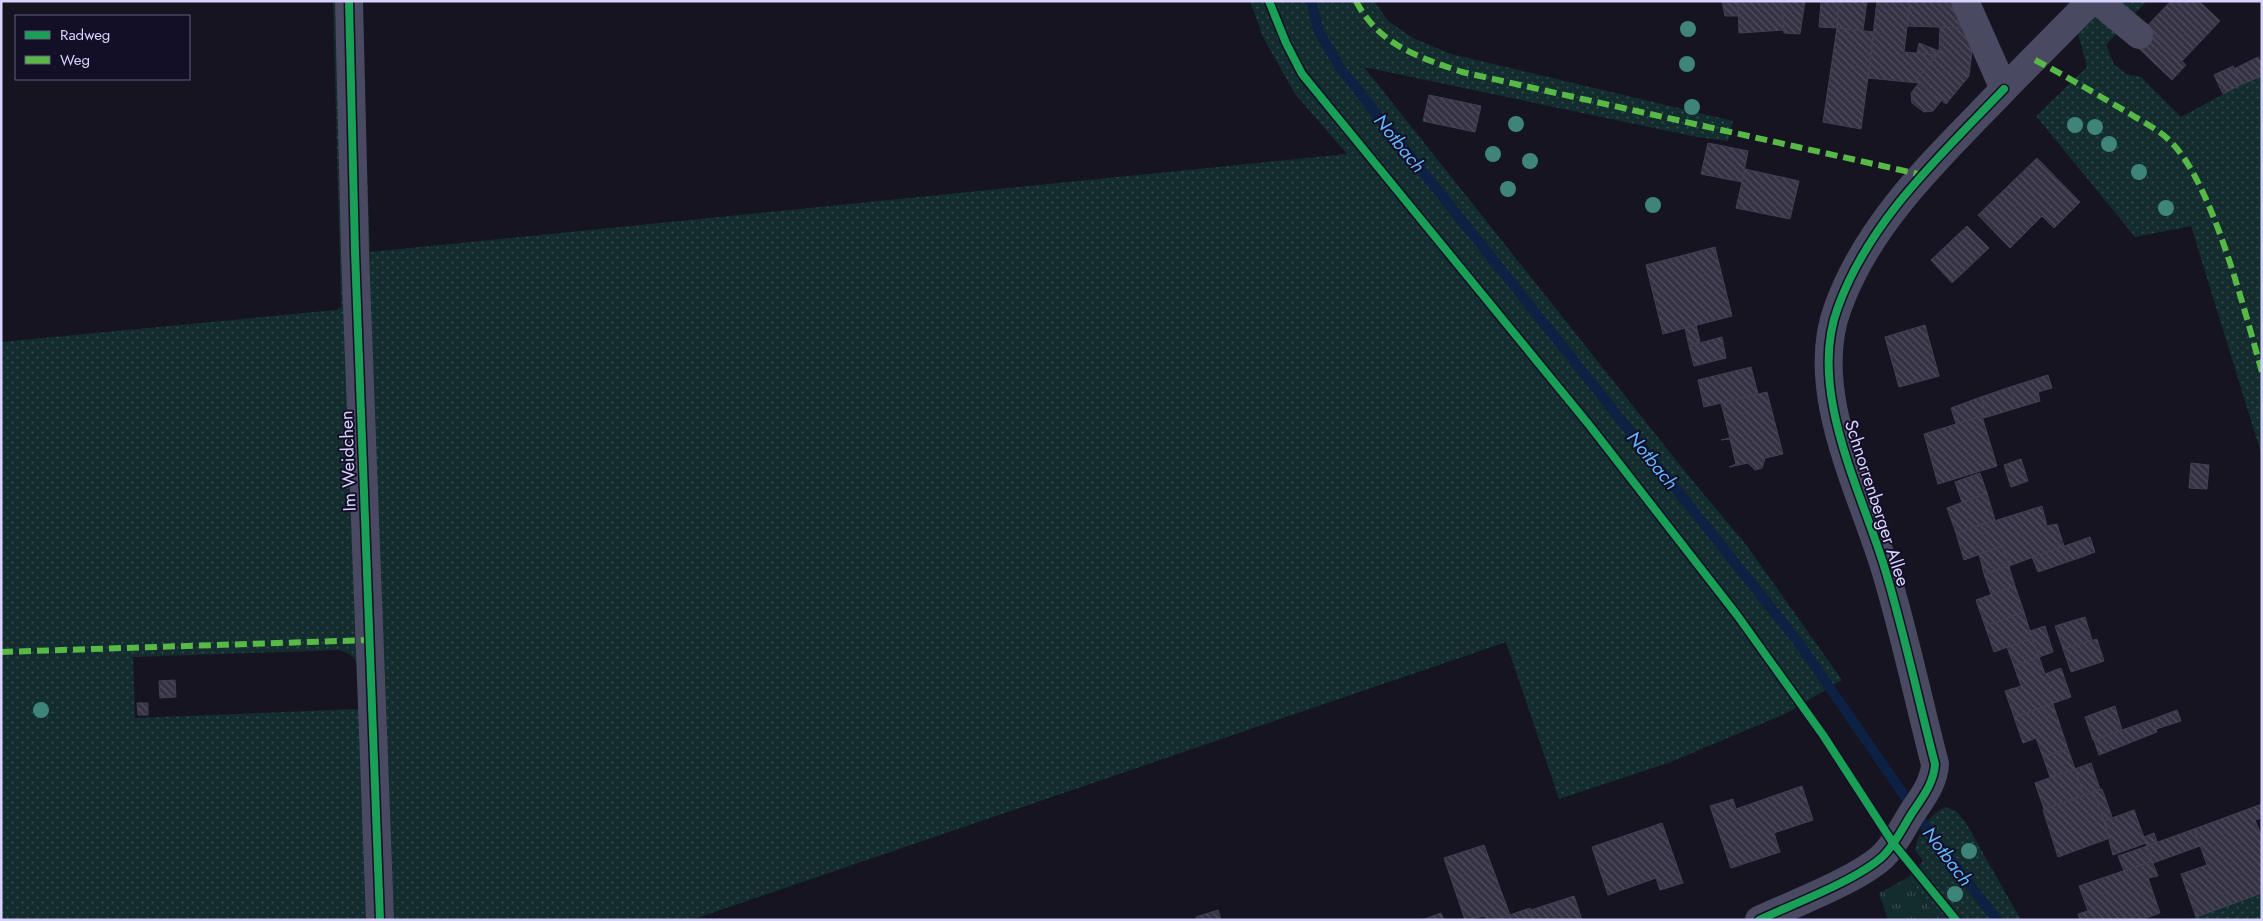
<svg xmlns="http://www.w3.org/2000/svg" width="2263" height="921" font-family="Jost,sans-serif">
<defs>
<pattern id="grass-dots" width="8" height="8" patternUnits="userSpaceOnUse" patternTransform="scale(1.25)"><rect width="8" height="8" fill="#132c2d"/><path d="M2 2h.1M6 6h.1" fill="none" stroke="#354a4c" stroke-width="1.8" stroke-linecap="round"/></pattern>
<pattern id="park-tufts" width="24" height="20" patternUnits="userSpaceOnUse" patternTransform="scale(1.25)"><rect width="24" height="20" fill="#132c2d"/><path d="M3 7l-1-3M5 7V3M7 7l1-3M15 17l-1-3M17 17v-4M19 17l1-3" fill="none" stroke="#354a4c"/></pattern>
<pattern id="building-back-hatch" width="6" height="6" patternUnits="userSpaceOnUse" patternTransform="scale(1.25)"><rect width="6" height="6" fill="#343243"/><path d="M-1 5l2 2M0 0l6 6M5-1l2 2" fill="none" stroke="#514f5f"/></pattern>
</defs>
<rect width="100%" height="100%" fill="#161421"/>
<path fill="url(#grass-dots)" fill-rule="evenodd" d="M333 1H361L370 252 1347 154 1295 94 1263 37 1250 1H1374L1388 21 1413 38 1451 54 1733 121 1728 141 1697 137 1364 67 1691 479 1747 546 1842 680 1787 713 1668 763 1559 799 1506 642 691 920H1V342L336 310 341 307ZM340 650 351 655 357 662 359 709 135 718 133 657Z
M2069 1H2147L2106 45 2114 64 2126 74 2141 77 2181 117 2242 84 2262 76V456L2191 226 2135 237 2036 116 2087 67Z
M1945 807 1956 811 1966 823 2021 920H1938L1909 877 1923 861 1915 850C1919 831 1928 816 1945 807Z
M2262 893V920H2187L2196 917Z"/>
<path fill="url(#park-tufts)" d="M1909 877 1938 920H1888L1879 893Z"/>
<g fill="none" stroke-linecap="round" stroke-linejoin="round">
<path stroke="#0d2144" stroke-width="10" d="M1311 1 1319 32 1341 69 1799 643 1930 833 1997 920"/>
</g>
<path fill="url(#building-back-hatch)" stroke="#433f54" d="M1722 1H1738V16H1725Z
M1738 1H1782L1784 30 1739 33Z
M1782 1H1805L1800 34 1784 33Z
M1821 1H1839L1837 28 1819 27Z
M1839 1H1867L1863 30 1837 28Z
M1877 1H1910L1904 52 1937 55 1916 80 1919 83 1868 78Z
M1910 1H1954L1964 28 1907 26Z
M2171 1H2199L2220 21 2182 61 2146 27Z
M1940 27 1964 28 1972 51 1969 76 1939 51Z
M2146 27 2186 65 2172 80 2132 42Z
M1837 28 1874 32 1861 129 1823 122Z
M1919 43 1939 51 1937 55 1917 53Z
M1939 51 1969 76 1946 104 1916 80Z
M2258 57 2262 64V76L2242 84 2234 69Z
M2233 66 2242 84 2223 94 2214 75Z
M1919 83 1941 101 1933 111 1924 112 1912 103 1911 93Z
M1429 95 1481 106 1475 132 1423 121Z
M1708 143 1748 151 1742 182 1701 174Z
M2037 158 2080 202 2054 228 2042 216 2010 248 1978 215Z
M1745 169 1799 181 1790 219 1736 208Z
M1967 226 1989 248 1952 283 1931 260Z
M1715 247 1732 316 1663 334 1646 265Z
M1696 325 1700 342 1689 346 1685 328Z
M1925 325 1939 376 1899 387 1885 337Z
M1722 337 1726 358 1694 366 1689 346Z
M1751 367 1758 394 1704 407 1698 380Z
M2048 375 2052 388 2038 392 2040 401 2017 408 2010 387Z
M2010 387 2017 408 1987 417 1981 397Z
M1767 392 1783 454 1765 458 1762 468 1755 470 1748 463 1729 467 1736 464 1730 439 1721 440 1730 438 1721 403Z
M1981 397 1987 417 1982 418V416L1956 424 1951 408Z
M1982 416 1997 466 1938 484 1924 434Z
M2021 459 2028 481 2011 487 2004 465Z
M2191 463 2209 465 2207 489 2189 488Z
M1980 473 1987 493 1962 502 1955 482Z
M1987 493 1995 520 1956 533 1947 508Z
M2042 506 2047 526 2057 524 2064 546 2009 566 2003 546 1964 560 1956 533Z
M2090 537 2095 552 2082 557 2076 542Z
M2076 542 2082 557 2038 572 2032 557Z
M2003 546 2009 566 1984 574 1979 554Z
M2009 566 2015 586 1991 594 1984 574Z
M2015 586 2024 612 1985 626 1976 600Z
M2024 612 2032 638 1994 652 1985 626Z
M2085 617 2092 640 2063 649 2055 626Z
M2045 626 2053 652 2039 657 2030 631Z
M2032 638 2039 657 2014 666 2007 647Z
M2097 639 2104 661 2071 672 2063 649Z
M2039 657 2045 674 2061 668 2071 697 2014 717 2005 691 2021 686 2014 666Z
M175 680 176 697 160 698 159 681Z
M137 703H148V715H138Z
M2053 704 2068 749 2043 757 2036 738 2023 743 2014 717Z
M2115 706 2122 730 2093 740 2085 717Z
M2177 710 2181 721 2156 729 2153 719Z
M2153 719 2157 732 2099 755 2094 740Z
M2068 749 2075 769 2050 777 2043 757Z
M2091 763 2100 789 2084 795 2075 769Z
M2075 769 2084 795 2044 809 2035 783Z
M1802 786 1813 820 1774 833 1780 852 1731 868 1710 806 1733 799 1736 809Z
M2102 789 2112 817 2104 821 2094 792Z
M2094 792 2110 838 2058 857 2043 810Z
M2262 804V818L2255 820 2262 837V893L2196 917 2181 874 2207 865 2194 829Z
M2134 810 2146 843 2113 855 2104 821Z
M1662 823 1683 883 1660 890 1656 878 1608 895 1592 847Z
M2194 829 2200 846 2153 863 2147 846Z
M2154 833 2157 842 2147 846 2144 837Z
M1484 845 1510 915 1495 920H1487L1485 916 1465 920 1444 858Z
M2147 846 2152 861 2124 871 2118 856Z
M2152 861 2158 876 2148 878 2160 913 2140 920H2080L2078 914 2088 911 2079 886Z
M1574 896 1582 920H1534L1531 910Z
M1530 908 1534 920H1495Z
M1218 910 1221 920H1197L1196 917Z
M1441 913 1444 920H1422Z"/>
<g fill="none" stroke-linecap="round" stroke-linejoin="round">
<path stroke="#4a4962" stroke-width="28" d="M349 1 355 252 380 920
M1965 1 2004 89 2091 1
M2098 1 2139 35
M1759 920C1793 904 1855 881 1882 857 1895 845 1903 827 1912 813 1922 798 1934 783 1935 764 1918 699 1904 631 1884 566 1860 488 1807 389 1838 307 1870 219 1941 155 2004 89"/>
<path stroke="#58b947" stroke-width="6" stroke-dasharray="12 6" stroke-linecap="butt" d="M1356 1C1379 45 1418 57 1462 72L1923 175
M2035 60C2066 76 2096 94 2127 112 2141 121 2156 128 2168 139 2212 179 2245 313 2262 372
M1 652 370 640"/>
<g stroke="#130f26" stroke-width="11">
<path id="cycleway" d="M349 1 355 252 380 920
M1269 1 1286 43 1302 74 1590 426 1737 615 1823 735 1893 843 1956 920
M1759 920C1793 904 1855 881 1882 857 1895 845 1903 827 1912 813 1922 798 1934 783 1935 764 1918 699 1904 631 1884 566 1860 488 1807 389 1838 307 1870 219 1941 155 2004 89"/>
</g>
<use href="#cycleway" stroke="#1a9f57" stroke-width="8"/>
</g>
<g fill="#3e8478">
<circle cx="1688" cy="29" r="8"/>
<circle cx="1687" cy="64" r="8"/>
<circle cx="1692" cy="107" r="8"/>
<circle cx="1516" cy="124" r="8"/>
<circle cx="2075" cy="125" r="8"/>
<circle cx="2095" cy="127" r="8"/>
<circle cx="2109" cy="144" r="8"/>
<circle cx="1493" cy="154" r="8"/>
<circle cx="1530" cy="161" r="8"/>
<circle cx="2139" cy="172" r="8"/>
<circle cx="1508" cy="189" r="8"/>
<circle cx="1653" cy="205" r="8"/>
<circle cx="2166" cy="208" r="8"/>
<circle cx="41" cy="710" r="8"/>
<circle cx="1969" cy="851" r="8"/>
<circle cx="1955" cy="894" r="8"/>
</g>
<g text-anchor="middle" stroke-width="4" stroke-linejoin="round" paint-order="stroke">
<g font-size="18" fill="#d9d4ff" stroke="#130f26">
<text transform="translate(348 461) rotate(-92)" y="6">Im Weidchen</text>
<text transform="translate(1877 503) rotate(72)" y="6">Schnorrenberger Allee</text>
</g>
<g font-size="19" font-style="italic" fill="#62b6ff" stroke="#130f26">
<text transform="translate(1400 143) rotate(51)" y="7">Notbach</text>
<text transform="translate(1653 460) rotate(51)" y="7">Notbach</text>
<text transform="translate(1948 856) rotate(53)" y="7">Notbach</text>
</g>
</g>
<rect width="2263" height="921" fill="none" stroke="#d9d4ff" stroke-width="5"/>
<rect x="15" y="15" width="175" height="65" fill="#130f26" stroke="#625e7d"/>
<rect x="25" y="31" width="25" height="8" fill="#1a9f57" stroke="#625e7d"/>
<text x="60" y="40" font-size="15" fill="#d9d4ff">Radweg</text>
<rect x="25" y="56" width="25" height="8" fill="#58b947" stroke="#625e7d"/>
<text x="60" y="65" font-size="15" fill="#d9d4ff">Weg</text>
</svg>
